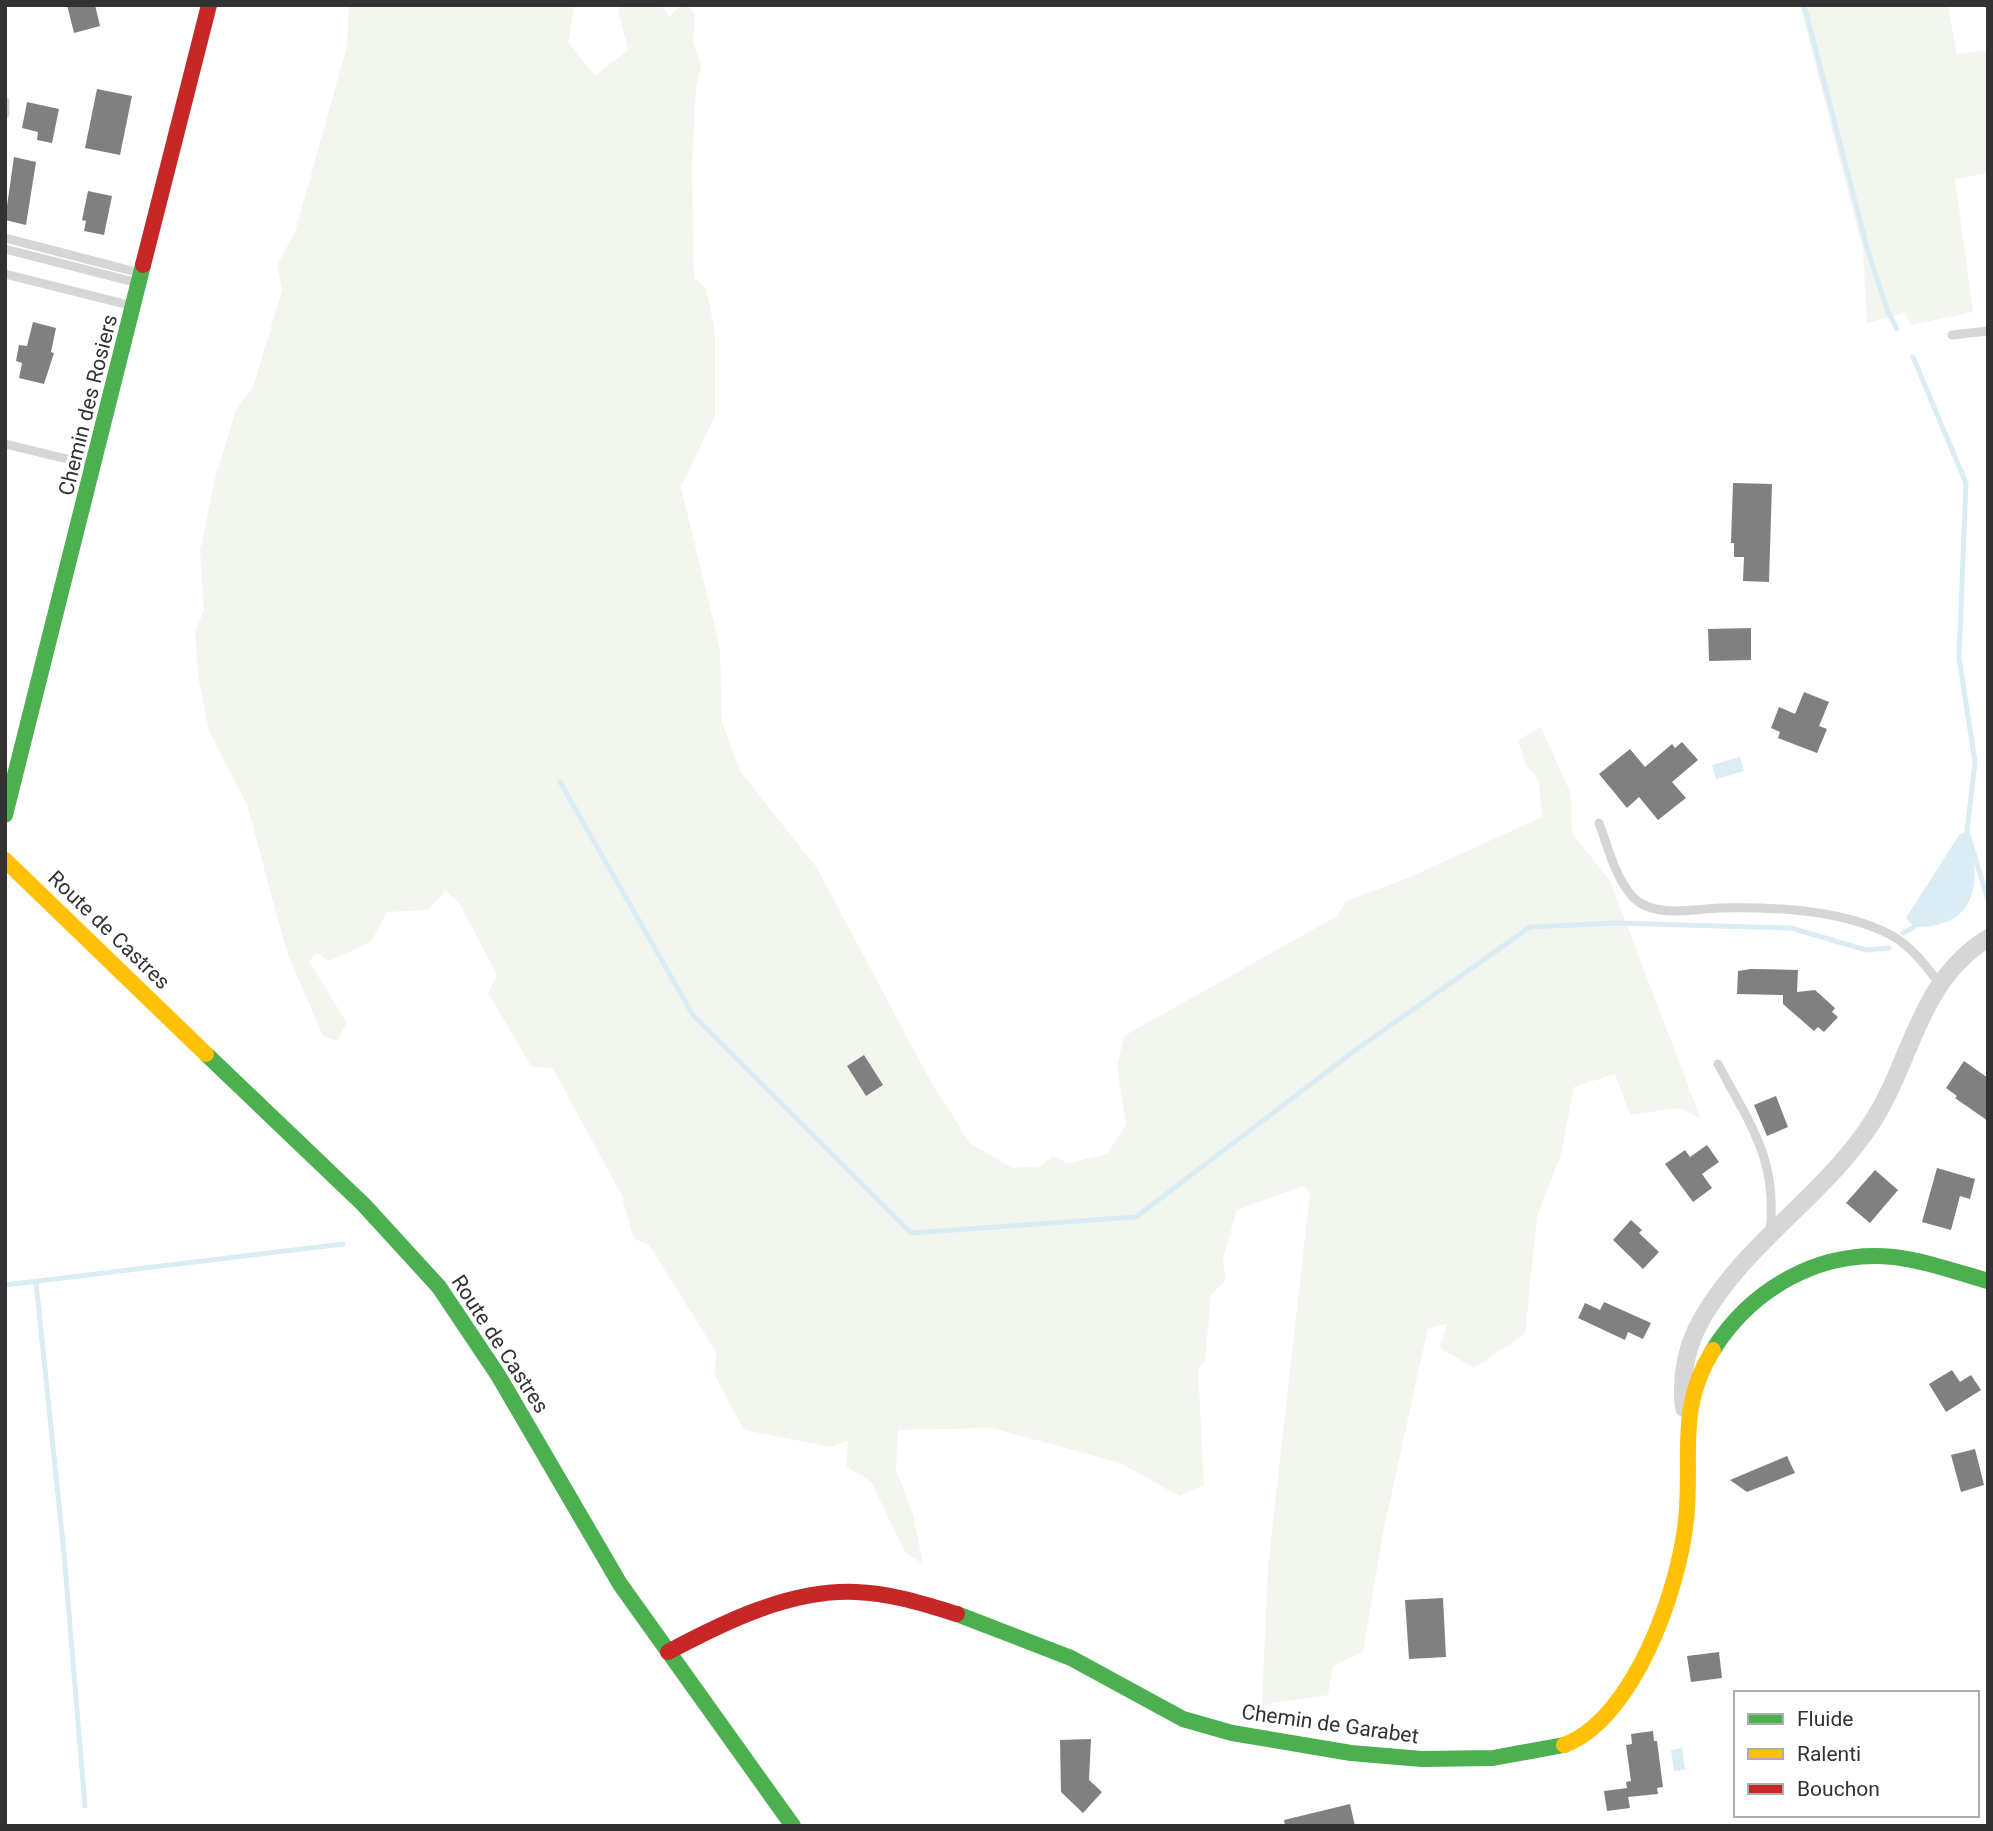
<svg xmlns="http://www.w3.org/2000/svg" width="1993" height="1831" font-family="Roboto,sans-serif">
<rect width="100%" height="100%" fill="#fff"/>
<path fill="#f3f6ee" d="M349 5H575L568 42 595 76 628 50 618 9 620 5H661L669 16 681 5H687L695 14 693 41 701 66 696 88 692 167 694 278 706 288 715 332V416L681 487 720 649 722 722 740 771 817 868 930 1080 970 1143 1012 1168 1041 1166 1052 1156 1068 1163 1107 1154 1126 1124 1117 1067 1124 1036 1337 916 1346 901 1410 877 1542 817 1539 782 1525 763 1518 740 1541 727 1571 794 1572 833 1610 881 1701 1119 1680 1108 1630 1115 1615 1074 1574 1087 1561 1154 1537 1217 1525 1334 1474 1368 1440 1348 1447 1324 1428 1328 1383 1533 1363 1652 1333 1666 1328 1695 1262 1705 1268 1565 1310 1193 1303 1186 1237 1210 1223 1259 1226 1280 1211 1295 1205 1361 1198 1368 1204 1485 1179 1496 1120 1463 992 1428 898 1430 896 1469 913 1515 923 1564 905 1552 871 1482 846 1466 848 1441 830 1447 744 1430 715 1376 716 1352 649 1245 634 1239 621 1194 553 1069 531 1066 488 993 497 975 459 903 446 891 428 910 387 912 371 942 329 961 317 953 309 961 347 1023 337 1041 323 1036 287 953 247 805 209 731 198 676 195 632 204 610 200 551 214 482 237 407 253 387 282 290 277 265 295 232 347 46Z
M1800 5H1948L1957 54 1988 50V173L1955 179 1973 312 1911 325 1905 313 1867 323 1863 250Z"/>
<path fill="#dbedf4" d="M1740 757 1744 771 1716 779 1712 765Z
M1967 831C1982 881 1979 928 1914 927L1906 918 1959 835Z
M1682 1748 1685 1770 1674 1771 1671 1750Z"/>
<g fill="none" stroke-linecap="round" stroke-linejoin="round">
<path stroke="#dbedf4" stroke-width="5" d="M1804 5 1868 251 1888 312 1897 329
M1913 357 1966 483 1959 658 1975 762 1967 831 1988 900
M560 782 693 1015 911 1233 1136 1217 1357 1049 1530 927 1616 923 1791 928 1866 950 1889 948
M1903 933 1914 927
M36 1282 64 1553 85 1806
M5 1285 343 1244"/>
</g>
<path fill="#808080" d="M67 5H95L100 26 74 33Z
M97 89 132 96 120 155 85 148Z
M27 102 59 109 52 143 37 140 38 132 22 128Z
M14 157 36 162 26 225 5 220Z
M88 191 112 196 104 235 84 231 86 221 82 220Z
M33 322 56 328 51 352 54 353 44 384 19 378 22 363 16 361 19 345 27 346Z
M1733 483 1772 484 1769 582 1743 581 1744 557H1734V543H1731Z
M1751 628V660L1709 661 1708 629Z
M1804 692 1829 702 1819 726 1827 729 1817 753 1778 738 1780 732 1771 728 1779 707 1795 714Z
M1682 742 1698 760 1672 782 1686 798 1658 820 1639 797 1627 808 1599 774 1630 749 1645 767 1672 744 1675 748Z
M1751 969 1798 970 1797 992 1815 990 1835 1008 1832 1012 1838 1017 1824 1032 1818 1027 1814 1031 1783 1004V995L1737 994 1738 971Z
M864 1055 883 1085 866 1096 847 1066Z
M1964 1061 1988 1078V1121L1955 1098 1957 1096 1946 1088Z
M1776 1096 1788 1127 1767 1136 1754 1105Z
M1707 1145 1719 1162 1702 1174 1712 1188 1693 1202 1665 1164 1685 1150 1690 1157Z
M1937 1168 1975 1179 1970 1199 1960 1196 1951 1230 1922 1222Z
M1875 1170 1898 1190 1870 1223 1846 1203Z
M1631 1220 1642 1230 1639 1233 1659 1252 1643 1269 1613 1240Z
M1604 1302 1651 1323 1643 1339 1628 1332 1625 1340 1578 1318 1585 1303 1600 1310Z
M1952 1370 1960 1382 1971 1375 1981 1390 1946 1412 1929 1384Z
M1975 1449 1984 1485 1961 1492 1951 1455Z
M1787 1456 1795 1473 1747 1492 1730 1480Z
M1443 1598 1446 1657 1409 1659 1405 1600Z
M1719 1652 1722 1678 1691 1682 1687 1656Z
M1653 1731 1654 1741H1657L1663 1787 1657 1788 1658 1794 1628 1797 1630 1808 1607 1811 1604 1791 1627 1788 1626 1782 1631 1781 1626 1745 1632 1744 1631 1734Z
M1091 1739 1089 1780 1102 1792 1083 1813 1061 1792 1060 1740Z
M1350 1804 1355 1826H1285L1284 1820Z"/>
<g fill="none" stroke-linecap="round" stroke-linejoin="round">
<path stroke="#d6d6d6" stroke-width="9" d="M5 101V114
M5 238 140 273
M5 249 138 283
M5 274 133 306
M1952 335 1988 331
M5 444 92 465
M1599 823C1608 847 1615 877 1632 896 1652 919 1694 909 1720 908 1774 907 1839 909 1889 934 1909 944 1925 964 1938 982
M1718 1064C1750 1125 1778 1159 1770 1232"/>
<path stroke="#d6d6d6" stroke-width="18" d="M1684 1408C1681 1382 1685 1354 1696 1330 1736 1249 1822 1199 1871 1124 1914 1058 1916 984 1988 938"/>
<path stroke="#4caf50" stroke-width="16" d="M5 815 143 265
M206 1054 364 1205 439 1287 498 1375 620 1584 793 1826
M1713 1350C1752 1288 1821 1249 1894 1257 1926 1261 1957 1272 1988 1281
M957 1614 1071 1658 1183 1719 1232 1733 1351 1753 1422 1759 1493 1758 1564 1745"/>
<path stroke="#ffc107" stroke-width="16" d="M5 860 206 1054
M1564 1745C1634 1719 1679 1589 1686 1520 1693 1456 1676 1410 1713 1350"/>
<path stroke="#c62828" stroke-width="16" d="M143 265 209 5
M668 1652C724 1622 791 1589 856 1592 890 1593 924 1604 957 1614"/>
</g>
<g text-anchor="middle" stroke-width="7" stroke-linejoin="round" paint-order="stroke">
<g font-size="21" fill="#323232" stroke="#fff">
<text transform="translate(88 405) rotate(-76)" y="7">Chemin des Rosiers</text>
<text transform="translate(109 930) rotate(44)" y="7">Route de Castres</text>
<text transform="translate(500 1344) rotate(57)" y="7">Route de Castres</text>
<text transform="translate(1330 1724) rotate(8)" y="7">Chemin de Garabet</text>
</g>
</g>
<rect width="1993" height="1831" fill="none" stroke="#323232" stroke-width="14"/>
<rect x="1734" y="1691" width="245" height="126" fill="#ffffff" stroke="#adadad" stroke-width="2"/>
<rect x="1748" y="1714" width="35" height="10" fill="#4caf50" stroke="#adadad" stroke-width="2"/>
<text x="1797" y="1726" font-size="21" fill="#323232">Fluide</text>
<rect x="1748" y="1749" width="35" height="10" fill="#ffc107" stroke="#adadad" stroke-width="2"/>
<text x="1797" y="1761" font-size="21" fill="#323232">Ralenti</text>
<rect x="1748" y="1784" width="35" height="10" fill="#c62828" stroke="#adadad" stroke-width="2"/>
<text x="1797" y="1796" font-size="21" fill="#323232">Bouchon</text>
</svg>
